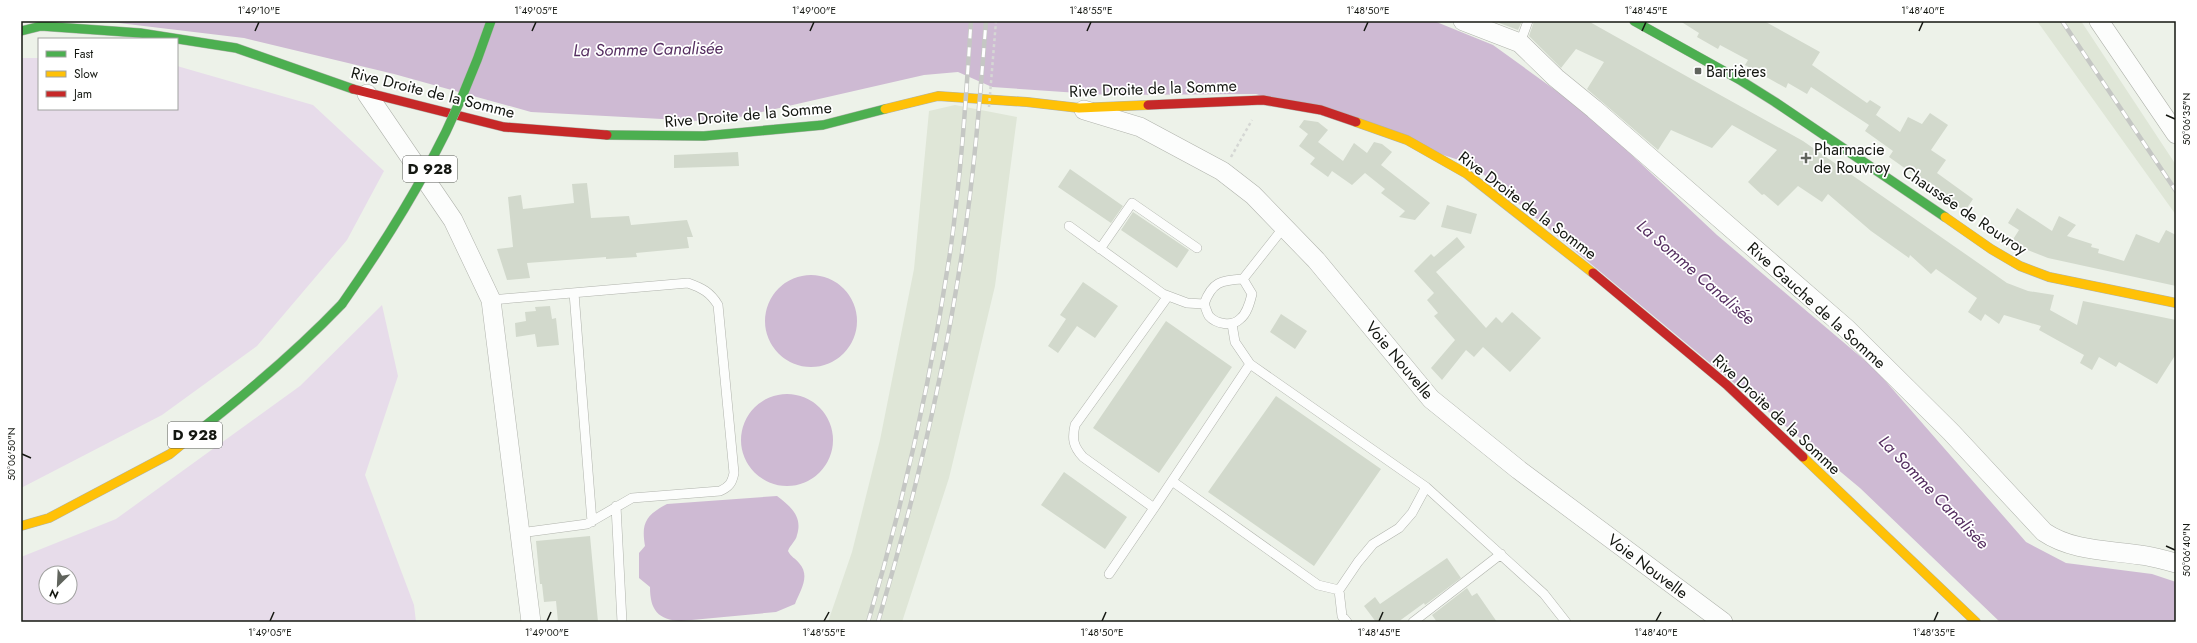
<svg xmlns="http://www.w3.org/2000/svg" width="2197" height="643" font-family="Jost,sans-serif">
<rect width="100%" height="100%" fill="#edf2e9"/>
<path fill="#dfe6d7" d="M2037 21H2081L2176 165V215Z
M955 105 1017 117 995 286 949 478 902 622H828L852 552 880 440 914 269 929 111Z"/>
<path fill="#e7dcea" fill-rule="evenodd" d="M21 58H39V109H177V66L313 105 384 171 347 240 257 346 162 415 21 488Z
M382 305 398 376 365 475 414 605 416 622H21V557L116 519 300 386ZM46 573H70V597H46Z"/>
<path fill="#cebad3" d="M102 21H1434L1493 45 1587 113 1717 235 1875 369 2026 542 2066 563 2152 574 2176 582V622H2000L1860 488 1471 164 1256 94 1108 95 992 87 958 72 924 75 718 122 531 112 394 74 244 38Z
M765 321a46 46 0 1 1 92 0a46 46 0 1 1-92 0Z
M741 440a46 46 0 1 1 92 0a46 46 0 1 1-92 0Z
M777 496C790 506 803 516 797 535 796 541 790 545 788 551 791 557 795 558 799 563 811 576 800 591 795 604L776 612 681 621C658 620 650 610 650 587L639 578V553L645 546C641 523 646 515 667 504Z"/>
<path fill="#d2d9cc" d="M1494 21H1522L1518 30Z
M1534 21H1588L1704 86 1803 141 2007 283 2028 291 2054 295 2050 310 2077 325 2083 301 2176 320V354L2157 384 2119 362 2116 367 2099 357 2092 370 2080 363 2084 355 2039 330 2041 326 2004 315 1999 324 1985 314 1981 321 1968 312 1977 298 1936 269 1931 274 1910 255 1909 258 1871 231 1828 194 1822 202 1798 186 1778 206 1764 194 1762 195 1748 182 1777 150 1732 125 1712 148 1671 130 1658 150 1587 89 1604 62 1576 49 1561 68 1529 36Z
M1680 21H1764L1820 52 1812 65 1867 103 1870 100 1881 107 1874 118 1876 115 1900 132 1908 117 1922 124 1930 113 1948 125 1931 150 1946 160 1937 173 1973 199 1965 211 1889 157 1893 151 1865 131 1869 125 1811 87 1807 94 1788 83 1786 88 1745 65 1748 60 1720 45 1718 49 1697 37 1699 33Z
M1304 120 1318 122 1328 130 1318 142 1343 161 1354 143 1367 153 1374 142 1382 144 1392 152 1381 165 1430 203 1415 220 1399 217 1405 211 1381 193 1385 189 1365 173 1352 185 1332 171 1328 177 1310 164 1315 158 1299 146 1308 134 1299 127Z
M738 152 739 166 674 168V155Z
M1070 169 1123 206 1111 223 1058 187Z
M587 183 591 218 629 216 631 225 687 220 693 237H687L689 248 636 253 637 257 606 259V257L527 263 530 278 507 280 497 249 513 247 508 197 521 195 523 209 574 203 572 184Z
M1447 205 1477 214 1471 234 1441 227Z
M2017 208 2052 231 2059 216 2076 225 2067 236 2092 244 2091 247 2099 249 2098 253 2124 261 2136 234 2159 243 2166 230 2176 235V286L2048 258 2020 247V245L2012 241 2019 230 2008 223Z
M1133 212 1189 250 1177 268 1121 230Z
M1457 237 1465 247 1436 272 1486 328 1496 317 1502 323 1512 312 1541 338 1510 372 1483 347 1474 357 1466 350 1442 380 1431 368 1455 340 1434 316 1438 313 1427 300 1434 293 1414 271 1431 254 1434 257Z
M1083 282 1118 306 1095 338 1077 326 1058 353 1048 346 1066 319 1060 315Z
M550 306 552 319 556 318 559 345 537 347 535 334 516 337 515 323 526 321 525 312 536 311 535 307Z
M1281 314 1307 331 1295 349 1270 332Z
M1166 321 1232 367 1159 473 1093 428Z
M1276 396 1381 469 1314 566 1208 492Z
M1064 472 1127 517 1105 549 1041 505Z
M590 536 598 622H558L556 601 544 602 542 584H540L536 541Z
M1447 558 1461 578 1425 605 1424 603 1398 622H1376L1364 606 1375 597 1380 604Z
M1467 588 1472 596 1477 593 1497 622H1437L1432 615Z"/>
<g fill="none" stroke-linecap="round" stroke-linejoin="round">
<g stroke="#b0b3ac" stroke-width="10">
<path id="lane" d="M1520 43 1528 21
M1069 226 1163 294 1187 303 1204 304
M1100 249 1132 203 1197 248
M1243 279 1252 294C1250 302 1247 314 1240 319 1232 327 1216 324 1209 316 1207 313 1206 308 1204 304 1212 282 1221 280 1243 279L1284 227
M574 293 592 522
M1168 296 1075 425C1072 439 1073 446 1083 457L1154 508 1250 364 1235 342 1232 324
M491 300 688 283C702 288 710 292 718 305L734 473C732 483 729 487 720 491L632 498 587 524 520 533
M1172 481 1318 585 1339 590 1358 562 1373 544 1399 528 1412 513 1426 487 1250 364
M1426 487 1544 594 1566 622
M616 506 622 622
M1109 574 1154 508
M1339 590 1342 616 1347 622
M1413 622 1501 554"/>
</g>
<g stroke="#b0b3ac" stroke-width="20">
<path id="street" d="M1463 21 1520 43 1556 78 1594 109 1847 329 1951 432 2044 532C2072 551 2107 550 2140 555 2152 556 2164 560 2176 563
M2099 21 2176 134
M367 94 453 220 491 300 531 622
M1084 110 1140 127 1222 171 1253 195 1316 260 1431 399 1519 470 1723 622"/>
</g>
<g stroke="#b0b3ac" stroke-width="10">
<path id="fast" d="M1634 21 1740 80 1775 102 1945 217
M21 31 41 26 140 33 236 48 353 89
M607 135 704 136 823 125 885 109
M192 436C245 395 296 352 342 304"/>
</g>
<g stroke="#b0b3ac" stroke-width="10">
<path id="slow" d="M885 109 938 96 1027 102 1079 108 1148 105
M1356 122 1407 140 1467 174 1593 273
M1945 217 1991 249 2020 266 2049 277 2176 303
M1803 457 1976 622
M21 526 49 518 170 454 192 436"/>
</g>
<g stroke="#b0b3ac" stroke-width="10">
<path id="jam" d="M353 89 504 127 607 135
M1148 105 1263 100 1321 110 1356 122
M1593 273 1727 385 1803 457"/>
</g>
<path stroke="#d5d7d4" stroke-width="2.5" stroke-dasharray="3 3" stroke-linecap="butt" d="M1231 157 1252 120"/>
<use href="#lane" stroke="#fcfdfc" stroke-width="9"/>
<use href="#street" stroke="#fcfdfc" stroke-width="19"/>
<use href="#fast" stroke="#4caf50" stroke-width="9"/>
<use href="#slow" stroke="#ffc107" stroke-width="9"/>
<use href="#jam" stroke="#c62828" stroke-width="9"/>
<g stroke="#c5c7c4" stroke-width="4.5">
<path id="rail" d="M2062 21 2176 191
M868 622C904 501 931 378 950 253 961 176 966 99 971 21
M878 622C914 501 943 378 962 253 974 176 980 99 986 21"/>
</g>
<use href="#rail" stroke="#fff" stroke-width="3" stroke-dasharray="9" stroke-linecap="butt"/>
<g stroke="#b0b3ac" stroke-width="10" stroke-linecap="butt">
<path id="fast-bridge" d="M342 304C407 211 455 129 491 21"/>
</g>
<path stroke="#d5d7d4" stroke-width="2.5" stroke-dasharray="3 3" stroke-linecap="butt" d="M989 107 996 21"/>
<use href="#fast-bridge" stroke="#4caf50" stroke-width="9"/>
</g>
<path fill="none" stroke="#141711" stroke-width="1.5" d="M255 31 259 22M532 31 536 22M810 31 814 22M1087 31 1091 22M1364 31 1368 22M1642 31 1646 22M1919 31 1923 22M2166 115 2175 119M22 454 31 458M2166 546 2175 550M270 621 274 612M547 621 551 612M824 621 829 612M1102 621 1106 612M1379 621 1383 612M1656 621 1661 612M1934 621 1938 612"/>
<g fill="#60645d" stroke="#fff" stroke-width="1.5">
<rect x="1694" y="67" width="8" height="8" rx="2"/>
<path d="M1804 152h4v4h4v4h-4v4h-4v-4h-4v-4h4z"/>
</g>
<g text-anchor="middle" stroke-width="3.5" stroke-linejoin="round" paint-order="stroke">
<g fill="#fff" stroke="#5a5d58" stroke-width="1">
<rect x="403" y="156" width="54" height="26" rx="3"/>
<rect x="168" y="422" width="54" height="26" rx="3"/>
</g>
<g font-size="15" font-weight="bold" fill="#141711">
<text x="430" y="174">D 928</text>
<text x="195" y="440">D 928</text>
</g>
<g font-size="16" fill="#141711" stroke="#fff" text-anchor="start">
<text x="1706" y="77">Barrières</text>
<text x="1814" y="155">Pharmacie<tspan x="1814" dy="18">de Rouvroy</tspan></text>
</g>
<g font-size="16" fill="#141711" stroke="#fff">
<text transform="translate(1153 88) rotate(-2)" y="6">Rive Droite de la Somme</text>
<text transform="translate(433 92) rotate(14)" y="6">Rive Droite de la Somme</text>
<text transform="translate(748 114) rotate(-5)" y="6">Rive Droite de la Somme</text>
<text transform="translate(1528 205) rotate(37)" y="6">Rive Droite de la Somme</text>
<text transform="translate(1965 210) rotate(34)" y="6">Chaussée de Rouvroy</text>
<text transform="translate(1817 305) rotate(42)" y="6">Rive Gauche de la Somme</text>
<text transform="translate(1400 360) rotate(50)" y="6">Voie Nouvelle</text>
<text transform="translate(1777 414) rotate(43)" y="6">Rive Droite de la Somme</text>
<text transform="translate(1648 566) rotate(37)" y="6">Voie Nouvelle</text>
</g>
<g font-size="17" font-style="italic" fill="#552e60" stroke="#fff">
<text transform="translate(648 49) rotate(-1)" y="6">La Somme Canalisée</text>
<text transform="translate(1696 272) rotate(41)" y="6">La Somme Canalisée</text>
<text transform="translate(1934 492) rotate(46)" y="6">La Somme Canalisée</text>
</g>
</g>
<rect width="2197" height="643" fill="none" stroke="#ffffff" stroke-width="44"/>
<rect x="38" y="38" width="140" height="72" fill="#ffffff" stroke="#a1a2a0"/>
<rect x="46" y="51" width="20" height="6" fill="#4caf50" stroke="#a1a2a0"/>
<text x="74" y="58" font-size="12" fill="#141711">Fast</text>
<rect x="46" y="71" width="20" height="6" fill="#ffc107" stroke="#a1a2a0"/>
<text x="74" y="78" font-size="12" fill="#141711">Slow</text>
<rect x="46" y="91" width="20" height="6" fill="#c62828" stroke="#a1a2a0"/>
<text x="74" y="98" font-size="12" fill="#141711">Jam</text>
<g transform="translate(58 585) rotate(204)"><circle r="19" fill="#ffffff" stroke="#a1a2a0"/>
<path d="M0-3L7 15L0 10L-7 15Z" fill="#60645d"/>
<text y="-6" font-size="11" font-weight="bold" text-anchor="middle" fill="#141711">N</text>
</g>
<rect x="22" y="22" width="2153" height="599" fill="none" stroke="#141711" stroke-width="1.5"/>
<g font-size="10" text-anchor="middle" fill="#141711">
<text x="259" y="14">1°49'10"E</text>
<text x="536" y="14">1°49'05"E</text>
<text x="814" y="14">1°49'00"E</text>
<text x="1091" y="14">1°48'55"E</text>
<text x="1368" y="14">1°48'50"E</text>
<text x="1646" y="14">1°48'45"E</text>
<text x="1923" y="14">1°48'40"E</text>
<text transform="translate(2186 119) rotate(-90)" y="4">50°06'35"N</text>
<text transform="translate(11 454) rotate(-90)" y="4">50°06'50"N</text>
<text transform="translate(2186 550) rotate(-90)" y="4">50°06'40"N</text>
<text x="270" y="636">1°49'05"E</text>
<text x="547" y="636">1°49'00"E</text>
<text x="824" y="636">1°48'55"E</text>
<text x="1102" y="636">1°48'50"E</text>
<text x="1379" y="636">1°48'45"E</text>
<text x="1656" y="636">1°48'40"E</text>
<text x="1934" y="636">1°48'35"E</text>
</g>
</svg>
